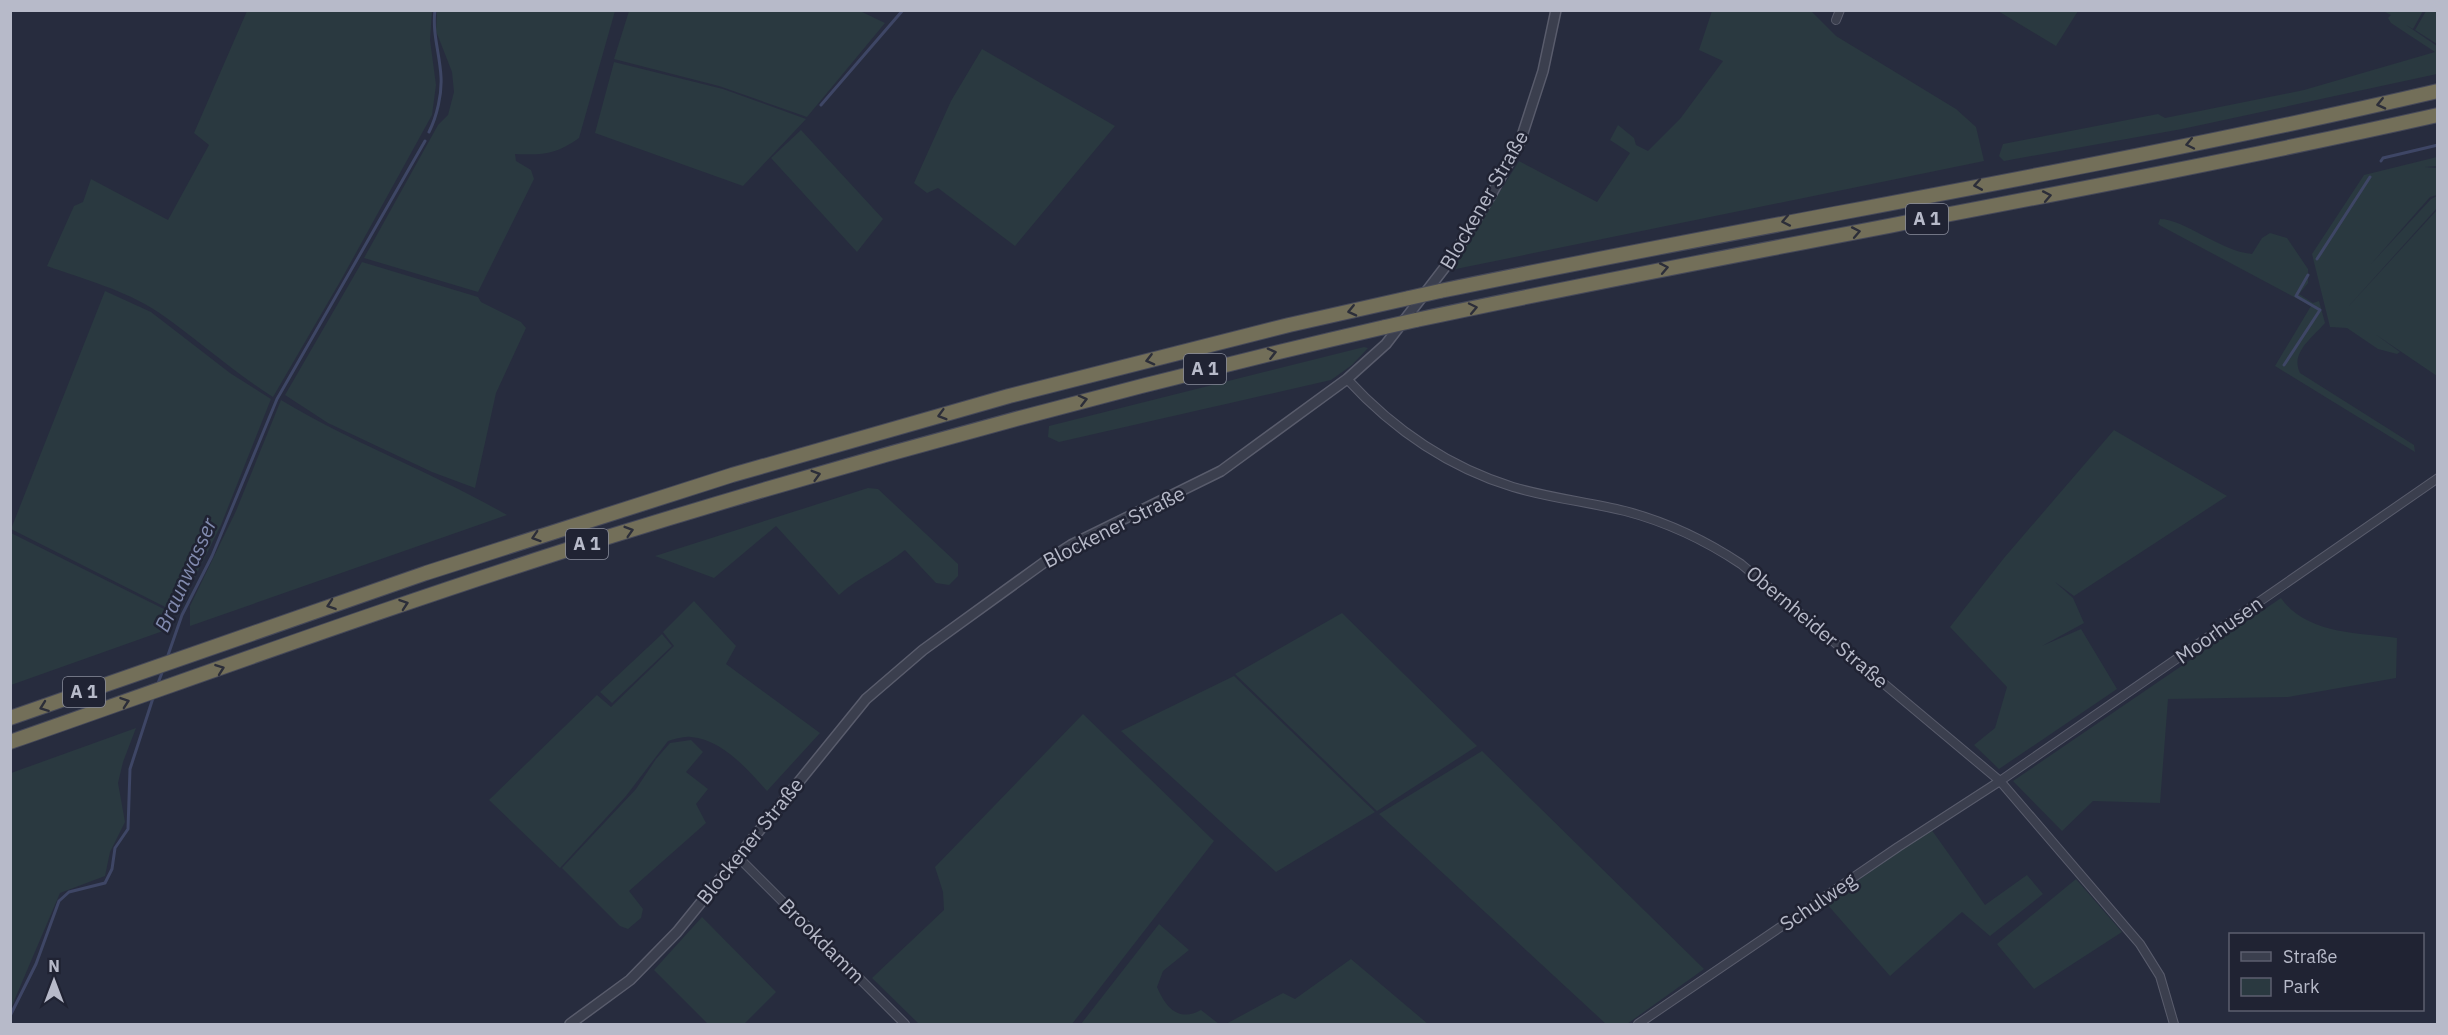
<svg xmlns="http://www.w3.org/2000/svg" width="2448" height="1035" font-family="'IBM Plex Sans',sans-serif">
<rect width="100%" height="100%" fill="#272c3e"/>
<path fill="#2a3940" d="M858 10 885 23 807 117 719 86 614 59 629 11Z
M247 11H432L430 40 436 85 432 115 341 280 273 397C232 371 197 339 158 312 125 290 83 279 47 266L74 206 83 202 91 179 168 220 209 145 194 133Z
M437 11H615L579 138C555 155 543 155 515 154L516 161 531 170 534 179 478 292 364 258 438 125 448 115 454 92 452 72 436 31Z
M1712 11H1811L1836 36 1956 109 1976 127 1984 161 1451 270 1519 161 1597 202 1630 153 1610 140 1618 125 1634 138 1636 145 1648 151 1680 119 1723 61 1699 50Z
M1998 11H2078L2056 46Z
M2383 11H2423L2413 29 2406 25 2437 46V74L2182 129 2004 161 1999 156 2003 144 2158 114 2165 118 2304 90 2435 52 2391 23 2388 18 2391 15Z
M2426 11H2437V44L2415 30Z
M982 49 1115 126 1015 246 938 188 927 193 914 183 951 101Z
M614 62 723 89 806 119 743 186 595 133Z
M801 130 883 219 857 252 771 158Z
M2437 157V166L2425 167 2437 168V195L2430 197 2371 264 2431 199 2437 196V208L2347 308 2437 210V376L2375 334 2400 352 2397 354 2378 349 2347 328 2330 327 2312 254 2364 175Z
M2160 219C2184 219 2220 251 2252 254L2262 238 2270 233 2287 238 2308 269V283L2299 294 2313 303 2319 301 2325 323C2312 338 2290 353 2300 373L2414 445 2415 452 2275 366 2311 306 2161 226 2158 224Z
M362 262 478 297 481 302 521 322 526 328 496 393 475 488 432 472 328 423 285 395Z
M105 291 151 312 230 373 271 399 221 525 177 613 11 529Z
M1364 347 1368 348 1352 365 1331 380 1059 442 1048 437 1049 426Z
M281 400C354 444 434 473 507 515L190 626V606L236 511Z
M2114 430 2227 496 2074 596 2055 582 2073 598 2084 623 2042 646 2081 629 2117 689 1999 769 1974 745 1995 728 2007 687 1950 627 2004 558Z
M868 488 878 489 958 564V576L949 585 936 583 905 550C883 568 860 576 839 595L776 526 714 578 655 556Z
M11 533 172 613 163 631 11 685Z
M2281 598C2306 634 2358 633 2397 638L2396 678 2288 697 2168 699 2160 803 2093 801 2062 831 2013 781Z
M694 601 736 646 726 664 820 733 767 791C747 769 723 740 691 737 684 736 675 739 668 741L626 796 560 868 489 800 597 695 611 707 674 646 663 632Z
M1342 613 1477 746 1377 811 1235 674Z
M662 634 672 646 612 703 600 692Z
M1234 676 1375 812 1276 872 1121 731Z
M1083 714 1214 841 1072 1024H919L872 978 944 910 943 892 935 867Z
M136 728 123 762 118 783 125 822 110 852 105 876 60 893 11 1008V773Z
M691 740 703 752 686 772 708 789 696 804 706 823 629 891 643 909 641 918 628 929 620 926 562 868 636 789 656 759 670 743Z
M1482 751 1704 969 1627 1024H1606L1379 814Z
M1931 829 1985 905 2027 875 2043 894 1990 936 1962 912 1890 976 1826 903Z
M2076 879 2122 932 2034 989 1997 944Z
M702 917 776 992 744 1024H708L654 970Z
M1159 924 1189 950 1163 971 1157 987C1165 1006 1178 1023 1201 1010L1219 1024H1081Z
M1351 959 1428 1024H1226L1283 993 1295 999Z"/>
<g fill="none" stroke-linecap="round" stroke-linejoin="round">
<path stroke="#3e4665" stroke-width="3" d="M821 105 903 10
M429 132C437 116 442 94 441 77 440 54 432 34 435 10
M2381 161 2383 158 2438 145
M2317 259 2370 177
M2284 365 2320 310 2296 296 2308 275
M167 658 182 615 212 556 277 399 425 141
M157 686 163 670
M10 1016 36 964 59 901 69 892 105 883 112 869 115 848 128 829 130 769 154 695"/>
<g stroke="#595c6c" stroke-width="10">
<path id="minor" d="M1836 20 1840 10
M1347 379C1393 429 1448 467 1513 487 1550 498 1588 502 1625 511 1667 522 1705 540 1741 564L2000 781 2140 944 2160 976 2174 1024
M738 857 905 1024
M1638 1024 1898 847 2000 781 2438 478"/>
</g>
<g stroke="#595c6c" stroke-width="12">
<path id="tertiary" d="M570 1024 630 980 677 932 866 699 923 650 1046 561 1071 545 1221 471 1347 379 1386 344 1452 258 1491 195 1520 142 1543 71 1556 10"/>
</g>
<g stroke="#464959" stroke-width="16">
<path id="motorway" d="M1440 291C1772 222 2107 168 2438 91
M1416 320C1755 247 2098 191 2438 115
M10 718 426 573 732 475 1009 396 1289 325 1409 298
M10 742C210 672 409 599 611 536 866 457 1124 387 1385 327"/>
</g>
<use href="#minor" stroke="#3b3f4e" stroke-width="8"/>
<use href="#tertiary" stroke="#3b3f4e" stroke-width="9"/>
<use href="#motorway" stroke="#736f59" stroke-width="14"/>
<g stroke="#464959" stroke-width="16" stroke-linecap="butt">
<path id="motorway-bridge" d="M1409 298 1440 291
M1385 327 1416 320"/>
</g>
<use href="#motorway-bridge" stroke="#736f59" stroke-width="14"/>
</g>
<defs><path id="oneway-chevron" d="M-2-3.5L2.5 0L-2 3.5" fill="none" stroke-width="1.6" stroke-linecap="round" stroke-linejoin="round" transform="scale(1.5)"/></defs>
<g stroke="#2c2e39">
<use href="#oneway-chevron" transform="translate(2381 104) rotate(167)"/>
<use href="#oneway-chevron" transform="translate(2190 144) rotate(168)"/>
<use href="#oneway-chevron" transform="translate(1978 185) rotate(170)"/>
<use href="#oneway-chevron" transform="translate(2047 196) rotate(-11)"/>
<use href="#oneway-chevron" transform="translate(1786 221) rotate(169)"/>
<use href="#oneway-chevron" transform="translate(1856 232) rotate(-11)"/>
<use href="#oneway-chevron" transform="translate(1664 268) rotate(-11)"/>
<use href="#oneway-chevron" transform="translate(1473 308) rotate(-12)"/>
<use href="#oneway-chevron" transform="translate(1352 311) rotate(167)"/>
<use href="#oneway-chevron" transform="translate(1272 353) rotate(-14)"/>
<use href="#oneway-chevron" transform="translate(1150 360) rotate(166)"/>
<use href="#oneway-chevron" transform="translate(1083 400) rotate(-14)"/>
<use href="#oneway-chevron" transform="translate(942 415) rotate(164)"/>
<use href="#oneway-chevron" transform="translate(816 475) rotate(-16)"/>
<use href="#oneway-chevron" transform="translate(629 531) rotate(-17)"/>
<use href="#oneway-chevron" transform="translate(536 537) rotate(162)"/>
<use href="#oneway-chevron" transform="translate(404 604) rotate(-19)"/>
<use href="#oneway-chevron" transform="translate(331 605) rotate(161)"/>
<use href="#oneway-chevron" transform="translate(220 669) rotate(-20)"/>
<use href="#oneway-chevron" transform="translate(125 702) rotate(-19)"/>
<use href="#oneway-chevron" transform="translate(44 707) rotate(160)"/>
</g>
<g text-anchor="middle" stroke-width="5" stroke-linejoin="round" paint-order="stroke">
<g fill="#202333" stroke="#8a8d9c" stroke-width="1.5">
<rect x="1906" y="204" width="42" height="30" rx="4.5"/>
<rect x="1184" y="354" width="42" height="30" rx="4.5"/>
<rect x="566" y="529" width="42" height="30" rx="4.5"/>
<rect x="63" y="677" width="42" height="30" rx="4.5"/>
</g>
<g font-size="18" font-weight="bold" fill="#b7bac9">
<text x="1927" y="225">A 1</text>
<text x="1205" y="375">A 1</text>
<text x="587" y="550">A 1</text>
<text x="84" y="698">A 1</text>
</g>
<g font-size="20" fill="#b7bac9" stroke="#202333">
<text transform="translate(1484 200) rotate(-60)" y="7">Blockener Straße</text>
<text transform="translate(1114 527) rotate(-27)" y="7">Blockener Straße</text>
<text transform="translate(1817 627) rotate(40)" y="7">Obernheider Straße</text>
<text transform="translate(2219 630) rotate(-35)" y="7">Moorhusen</text>
<text transform="translate(750 841) rotate(-51)" y="7">Blockener Straße</text>
<text transform="translate(1818 902) rotate(-34)" y="7">Schulweg</text>
<text transform="translate(822 941) rotate(45)" y="7">Brookdamm</text>
</g>
<g font-size="21" font-style="italic" fill="#818aae" stroke="#202333">
<text transform="translate(186 575) rotate(-66)" y="7">Braunwasser</text>
</g>
</g>
<rect width="2448" height="1035" fill="none" stroke="#b7bac9" stroke-width="24"/>
<rect x="2229" y="933" width="195" height="78" fill="#202333" stroke="#5c5f6f" stroke-width="1.5"/>
<rect x="2241" y="952" width="30" height="9" fill="#3b3f4e" stroke="#5c5f6f" stroke-width="1.5"/>
<text x="2283" y="963" font-size="18" fill="#b7bac9">Straße</text>
<rect x="2241" y="978" width="30" height="18" fill="#2a3940" stroke="#5c5f6f" stroke-width="1.5"/>
<text x="2283" y="993" font-size="18" fill="#b7bac9">Park</text>
<g transform="translate(54 981)" stroke="#202333" stroke-width="4.5" paint-order="stroke">
<path d="M0-4.5L10 22L0 15L-10 22Z" fill="#b7bac9"/>
<text y="-9" font-size="16" font-weight="bold" text-anchor="middle" fill="#b7bac9">N</text>
</g>
</svg>
